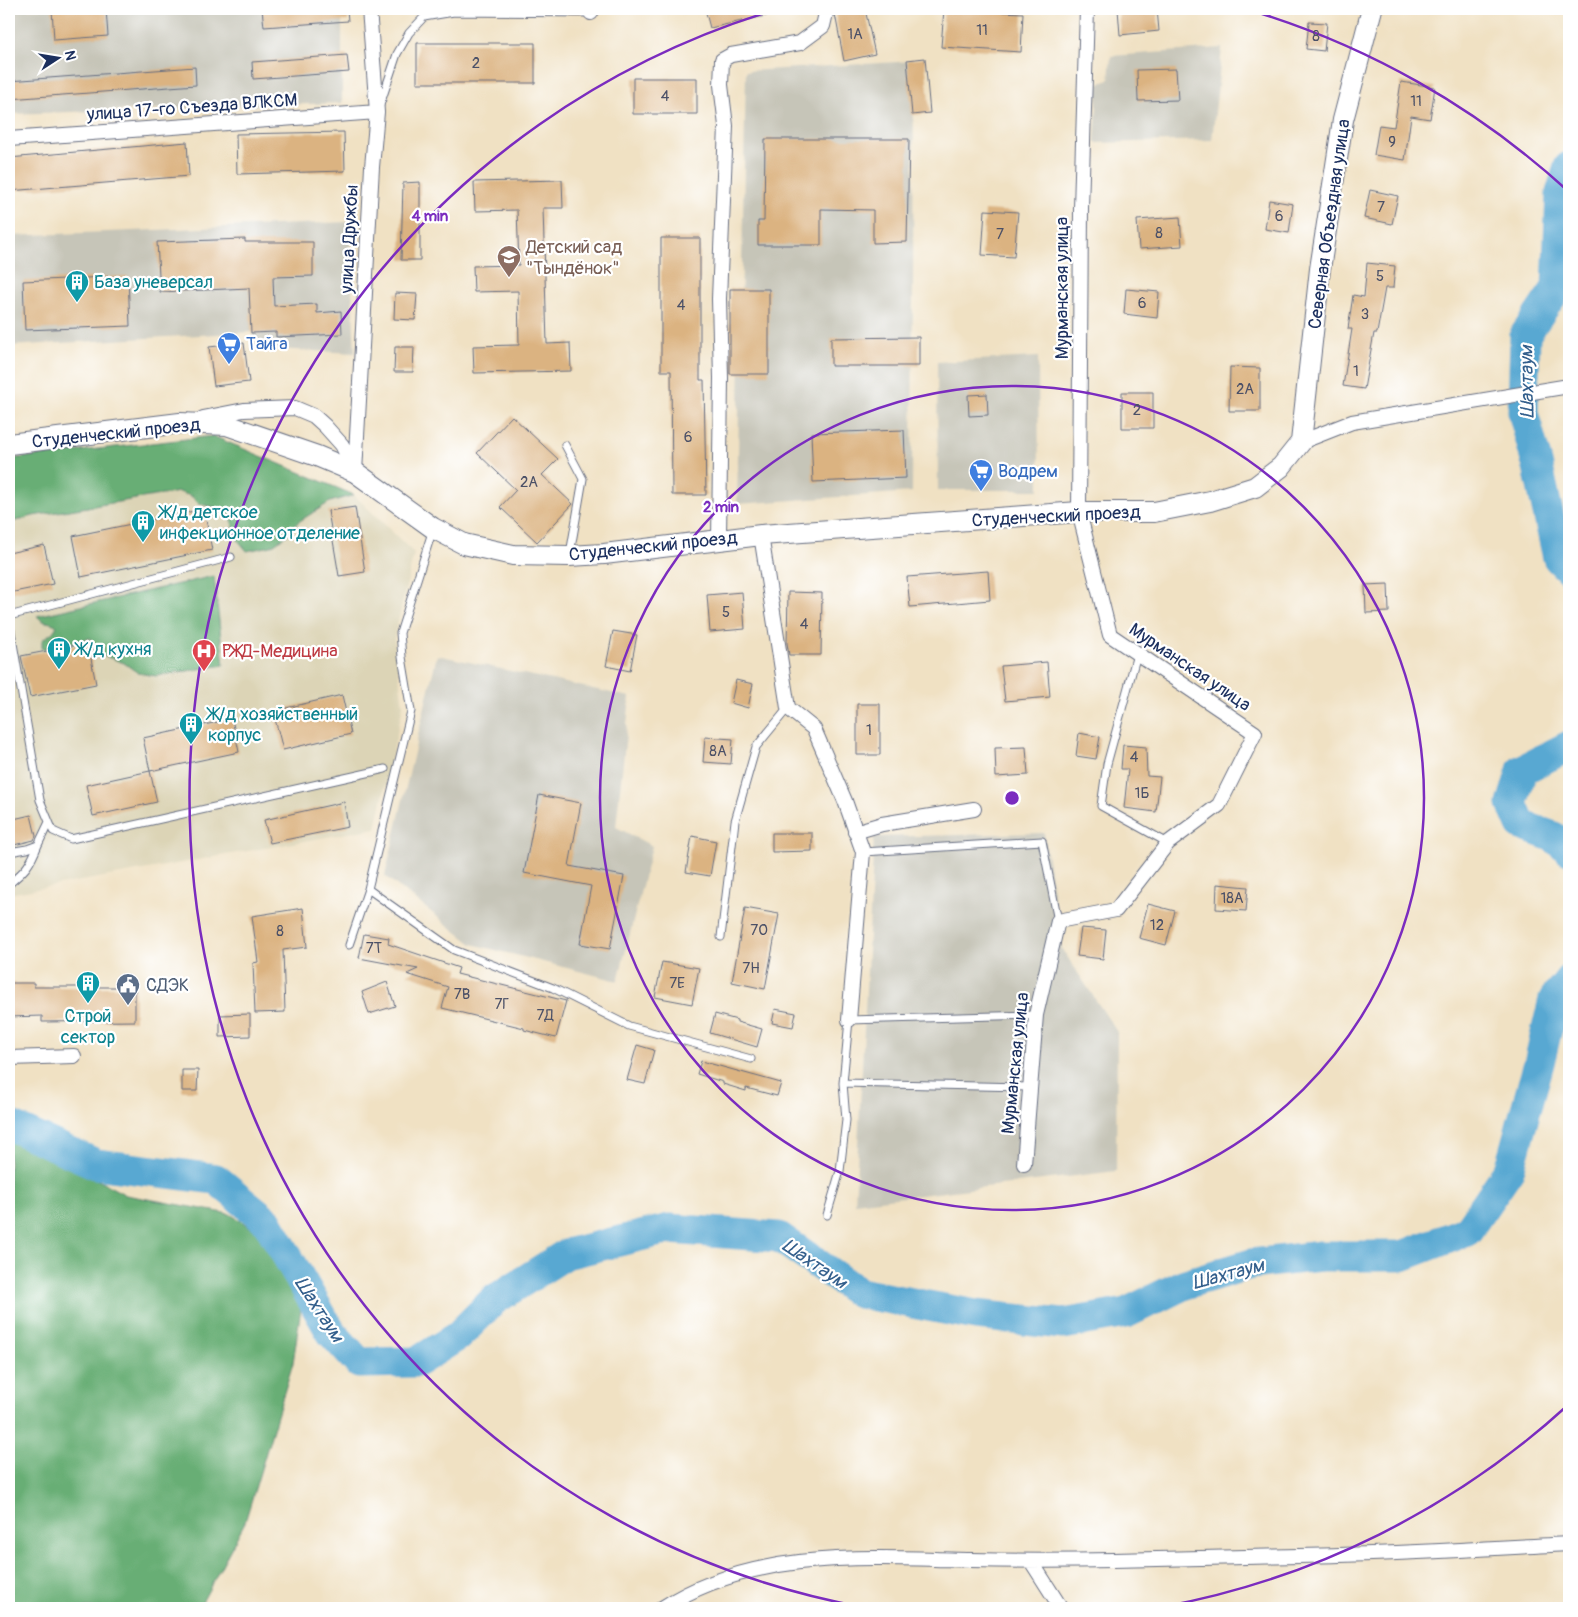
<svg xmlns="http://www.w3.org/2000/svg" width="1578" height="1617" font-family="Pangolin,sans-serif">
<rect width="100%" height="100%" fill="#fff"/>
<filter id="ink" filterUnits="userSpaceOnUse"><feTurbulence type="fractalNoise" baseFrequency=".02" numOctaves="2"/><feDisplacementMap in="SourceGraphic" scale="10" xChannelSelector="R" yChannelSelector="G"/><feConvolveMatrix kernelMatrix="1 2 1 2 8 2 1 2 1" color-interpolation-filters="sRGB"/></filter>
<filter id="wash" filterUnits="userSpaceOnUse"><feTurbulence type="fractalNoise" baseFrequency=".0096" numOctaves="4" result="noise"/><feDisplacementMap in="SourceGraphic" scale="20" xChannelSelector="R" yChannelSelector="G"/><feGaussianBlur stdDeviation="1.12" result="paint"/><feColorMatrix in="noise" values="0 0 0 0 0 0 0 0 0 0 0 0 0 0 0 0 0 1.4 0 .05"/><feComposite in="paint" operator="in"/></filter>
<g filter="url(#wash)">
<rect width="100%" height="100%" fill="#f0e1c3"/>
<path fill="#dcd4b6" d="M213 436 354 495 414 553 394 639 403 706 376 828 9 894V459Z"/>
<path fill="#c6c5b8" d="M9 9H342V103L9 114Z
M1222 48 1212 140 1095 143 1098 84 1109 80 1111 56Z
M914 61 912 492 737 504 746 71Z
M349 222 355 353 254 348 252 332 9 346V236Z
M1038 357 1039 490H938L937 362Z
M437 655 630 697 616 827 652 846 618 981 472 944 385 876Z
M1044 833 1062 949 1117 1032 1116 1171 855 1203 874 837Z"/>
<path fill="#68ae74" stroke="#426e69" d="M213 436 354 495 330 502 298 522 286 536 271 546 247 551 237 539 230 516 218 508 199 504 191 496 179 492 33 516 9 523V459Z
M214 576 224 665 156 676 138 673 124 663 105 656 95 657 91 638 42 649V640L53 632 57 626C49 620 45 625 37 616Z
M9 1132 126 1195 230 1214 264 1236 282 1268 301 1308 293 1363 245 1522 199 1608H9Z"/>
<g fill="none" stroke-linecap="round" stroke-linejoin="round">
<path stroke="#58a8d2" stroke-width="31" d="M1569 167 1561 193 1557 288 1525 335 1523 412 1537 463 1558 558 1569 569
M1569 746 1522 770 1512 804 1521 825 1554 837 1569 850
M9 1125 96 1164 216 1179 267 1221 331 1332 359 1363 417 1362 458 1336 494 1300 566 1254 669 1229 779 1237 859 1293 976 1315 1063 1324 1126 1313 1185 1284 1251 1264 1321 1256H1402L1467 1231 1509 1170 1539 1063 1554 999 1569 980"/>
</g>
<g id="blocks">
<path fill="#dbb381" d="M52 9H106L108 36 54 40Z
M262 9H347L348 21 264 27Z
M705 9H770V15L710 28Z
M836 9H848L849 12 865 9 875 54 844 61 835 14Z
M944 9 1023 13 1021 52 941 47Z
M1118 9H1157L1159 31 1120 35Z
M1309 22 1327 23 1324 51 1306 49Z
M417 43H535V83H417Z
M347 55 349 72 253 79 252 62Z
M925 58 930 113 912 115 907 60Z
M195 67 196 85 9 99V81Z
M1176 69 1178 100 1138 101 1137 70Z
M633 78H697V114H633Z
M1401 82 1435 87 1430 119 1411 116 1405 160 1374 155 1379 125 1394 127Z
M344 132 345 171 237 174 236 134Z
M765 139H909L907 242 873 243V210L821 209V245H758V221H764Z
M187 142 189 176 9 191V158Z
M562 180 563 208H543L547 344 570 343 571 371 474 373 473 346 519 345 518 291 474 292 473 266 519 265 517 210 475 211 474 182Z
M420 182V260H401L403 183Z
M1370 190 1398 196 1392 224 1364 218Z
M1269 200 1293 204 1289 233 1265 229Z
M985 210 1018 212 1014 257 982 255Z
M1180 217 1182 246 1139 249 1137 220Z
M661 238H700V380H704L706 495H672L671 371H661Z
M245 239V242H313V276L273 277 274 306 317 304V313L341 311 342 334 276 337V332L251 333 249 288 160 292 157 242Z
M1367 263 1395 266 1393 288H1385L1377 333H1374L1364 389 1343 386 1352 329H1348L1353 295 1364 297Z
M128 276 130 326 25 330 23 281Z
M730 289H769V374H730Z
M1126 289 1159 292 1157 318 1124 314Z
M395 293 417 294 415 320 394 319Z
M919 337V366H831V338Z
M244 343 249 382 214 386 209 347Z
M395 347H414L413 372H394Z
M1230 367 1260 368V411H1229Z
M1122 392H1153V428H1122Z
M987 394 988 415 969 416 968 395Z
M512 416 558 459 542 475 573 504 537 542 500 507 516 490 477 453Z
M904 430 906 478 813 482 811 433Z
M355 507 365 572 339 576 328 511Z
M204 509 212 550 81 577 73 536Z
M44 545 53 584 9 593V553Z
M988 571 990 600 910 607 907 577Z
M1388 584 1389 612 1366 613 1365 585Z
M742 592 745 629 710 632 707 595Z
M788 592 822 593 821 655H789L787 643Z
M613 631 637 635 630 671 606 666Z
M88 643 96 684 30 697 21 656Z
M1047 662 1050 697 1005 701 1001 666Z
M736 680 753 684 748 708 731 703Z
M342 695 351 734 283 750 273 711Z
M857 704H880V755H857Z
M232 719 239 752 150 771 143 738Z
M1079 733 1100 737 1096 759 1076 756Z
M705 737 733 739 731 764 703 762Z
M1123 745 1146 747 1147 776 1160 777 1156 812 1124 808 1128 769H1121Z
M1026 747 1028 775 996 777 995 748Z
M150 771 157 802 93 816 86 785Z
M539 795 581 803 569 866 624 876 610 949 580 944 591 886 524 873Z
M344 802 348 827 270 843 264 820Z
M31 815 36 836 34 840 14 845 9 820Z
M772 833H812V851L772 852Z
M692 836 716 841 710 876 686 872Z
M1217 884 1248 887 1246 911 1216 909Z
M1148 904 1175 911 1166 945 1139 938Z
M303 908 307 947 283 950 285 1012 255 1013 253 963 258 962 252 916Z
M745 908 779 914 765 989 732 982Z
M1081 928 1106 930 1103 959 1077 956Z
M364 934 389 938 388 944 459 968 457 974 566 1001 556 1038 524 1030V1028L442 1008 448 987 407 974 418 969 359 958Z
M662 962 699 968 692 1004 655 997Z
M387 982 395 1006 369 1014 362 992Z
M9 983H34V987H135V1021L42 1022V1016L9 1017Z
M775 1009 796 1013 793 1027 772 1023Z
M250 1014V1036L220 1037V1015Z
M715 1014 737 1020V1022L762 1029 757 1047 710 1033Z
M637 1045 654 1050 645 1084 627 1080Z
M701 1061 781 1083 777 1096 746 1088V1091L723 1084V1082L697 1074Z
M182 1070H198L197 1091H182Z"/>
</g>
</g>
<g filter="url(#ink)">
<use href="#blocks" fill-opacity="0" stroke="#666d81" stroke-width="1"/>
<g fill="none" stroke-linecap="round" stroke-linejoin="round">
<g stroke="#666d81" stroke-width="9">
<path id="lane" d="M380 105 397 54 409 33 424 17 454 12 591 13
M565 445 583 479 570 554
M433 529 400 633 402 657 411 711 368 889 454 950 553 988 629 1026 751 1059
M9 616 231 557
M9 620 40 800 53 831 71 839 385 769
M1137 654 1107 764 1101 806 1168 843
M38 845 49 822
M9 852 27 849 38 845C30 865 26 870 9 884
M863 852 1042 841 1058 921
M721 937 735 821 756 747 788 708
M349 945 368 889
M843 1083 1029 1087
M827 1215 840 1171 846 1120 843 1083 849 1020 1036 1015"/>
</g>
<g stroke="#666d81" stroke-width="16">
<path id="street" d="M591 13 593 9
M9 139 377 112
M203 418 244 410 295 408 314 416 325 426 342 445 355 471
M1301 442 1352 422 1569 386
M355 472 372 167 377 112 369 9
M761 535 788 708 814 729 845 801 863 852 849 1020
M719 540 721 378 719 299 726 126 721 85 722 60 731 55 800 43 823 26 827 9
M855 832 882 824 974 809
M9 1058 74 1056
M1024 1164 1036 1015 1058 921 1116 910 1168 843 1219 805 1255 733 1110 635 1079 512 1081 208 1087 9
M1031 1561 1061 1608
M662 1608C752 1549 868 1557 971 1560 1018 1561 1066 1561 1113 1560 1189 1558 1264 1557 1339 1555 1416 1553 1493 1548 1569 1544"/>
</g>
<g stroke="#666d81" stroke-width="22">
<path id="secondary" d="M9 444 180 423 227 425 317 456 355 472 433 528 464 544 513 555 569 556 604 554 761 535 1079 512H1154L1210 501 1255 487 1281 467 1301 442 1320 269 1343 120 1372 9"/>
</g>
<use href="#lane" stroke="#fff" stroke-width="7"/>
<use href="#street" stroke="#fff" stroke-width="14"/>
<use href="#secondary" stroke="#fff" stroke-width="20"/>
</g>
</g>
<g fill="none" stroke="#7b2cbf" stroke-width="2.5">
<circle cx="1012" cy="798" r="412"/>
<path d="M1568 1405A823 823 0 0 1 1162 1607M862 1607A823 823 0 0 1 778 9M1246 9A823 823 0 0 1 1568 191"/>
</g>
<defs>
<g id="school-pin" transform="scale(1.25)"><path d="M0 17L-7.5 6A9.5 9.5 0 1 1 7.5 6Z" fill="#8d6e63" stroke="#fff"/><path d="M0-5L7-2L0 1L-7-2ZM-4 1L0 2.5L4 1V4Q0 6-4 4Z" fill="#fff"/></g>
<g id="building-pin" transform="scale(1.25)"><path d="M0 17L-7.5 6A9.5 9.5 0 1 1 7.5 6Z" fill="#0f9aa8" stroke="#fff"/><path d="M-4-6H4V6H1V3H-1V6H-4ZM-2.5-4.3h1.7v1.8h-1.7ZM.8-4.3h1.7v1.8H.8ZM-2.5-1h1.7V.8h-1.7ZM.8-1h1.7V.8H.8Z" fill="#fff"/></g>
<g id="supermarket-pin" transform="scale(1.25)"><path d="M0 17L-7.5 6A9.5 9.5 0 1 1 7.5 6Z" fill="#3f7fe0" stroke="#fff"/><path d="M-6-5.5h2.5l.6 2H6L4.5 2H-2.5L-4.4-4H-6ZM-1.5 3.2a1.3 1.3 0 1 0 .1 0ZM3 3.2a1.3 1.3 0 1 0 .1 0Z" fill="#fff"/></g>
<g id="hospital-pin" transform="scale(1.25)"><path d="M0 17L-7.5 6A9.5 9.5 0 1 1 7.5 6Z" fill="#e0444e" stroke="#fff"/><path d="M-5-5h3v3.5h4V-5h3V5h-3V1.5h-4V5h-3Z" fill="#fff"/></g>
<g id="civic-pin" transform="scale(1.25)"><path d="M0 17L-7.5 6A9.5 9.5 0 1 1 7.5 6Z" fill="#5c6f8a" stroke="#fff"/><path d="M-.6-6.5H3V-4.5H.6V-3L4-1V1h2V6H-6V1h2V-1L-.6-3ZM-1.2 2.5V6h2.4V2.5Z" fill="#fff"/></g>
</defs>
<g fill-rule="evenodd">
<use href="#school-pin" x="509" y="257"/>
<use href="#building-pin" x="77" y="282"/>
<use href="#supermarket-pin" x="229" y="344"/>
<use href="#supermarket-pin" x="981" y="471"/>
<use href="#building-pin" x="143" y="522"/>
<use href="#building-pin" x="59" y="649"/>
<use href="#hospital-pin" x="204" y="651"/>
<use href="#building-pin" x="191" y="724"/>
<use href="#building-pin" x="88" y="983"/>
<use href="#civic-pin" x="128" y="985"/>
</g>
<g text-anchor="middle" stroke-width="4.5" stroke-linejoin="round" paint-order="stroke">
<g font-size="15" fill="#4b5067">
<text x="982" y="35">11</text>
<text x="855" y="39">1А</text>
<text x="1316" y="41">8</text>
<text x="476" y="68">2</text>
<text x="665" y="101">4</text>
<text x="1416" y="106">11</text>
<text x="1392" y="147">9</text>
<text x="1381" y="212">7</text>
<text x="1279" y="221">6</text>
<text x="1159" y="238">8</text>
<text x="1000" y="239">7</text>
<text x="1380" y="281">5</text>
<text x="1142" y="308">6</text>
<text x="681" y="310">4</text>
<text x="1365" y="319">3</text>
<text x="1356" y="376">1</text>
<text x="1245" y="394">2А</text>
<text x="1137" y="415">2</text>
<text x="688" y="442">6</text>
<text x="529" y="487">2А</text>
<text x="726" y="617">5</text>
<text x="804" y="629">4</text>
<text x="869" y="735">1</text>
<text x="718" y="756">8А</text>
<text x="1134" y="762">4</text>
<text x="1142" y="798">1Б</text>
<text x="1232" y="903">18А</text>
<text x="1157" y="930">12</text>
<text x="759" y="935">7О</text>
<text x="280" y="936">8</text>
<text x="374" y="953">7Т</text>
<text x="751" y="973">7Н</text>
<text x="677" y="988">7Е</text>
<text x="462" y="999">7В</text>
<text x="502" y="1009">7Г</text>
<text x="545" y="1020">7Д</text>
</g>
<g font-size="18" fill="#1b2f5e" stroke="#fff">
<text transform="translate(192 107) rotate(-4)" y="6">улица 17-го Съезда ВЛКСМ</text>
<text transform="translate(1329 224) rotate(-82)" y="6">Северная Объездная улица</text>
<text transform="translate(349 239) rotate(-87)" y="6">улица Дружбы</text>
<text transform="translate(1062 288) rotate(-90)" y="6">Мурманская улица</text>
<text transform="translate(116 433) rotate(-6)" y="6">Студенческий проезд</text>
<text transform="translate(1056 516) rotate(-3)" y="6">Студенческий проезд</text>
<text transform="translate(653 546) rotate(-6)" y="6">Студенческий проезд</text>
<text transform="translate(1190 667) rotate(34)" y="6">Мурманская улица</text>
<text transform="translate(1015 1063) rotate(-84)" y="6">Мурманская улица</text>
</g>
<g font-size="18" fill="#785e54" stroke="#fff" text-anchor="start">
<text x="526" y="253">Детский сад<tspan x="526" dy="21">"Тындёнок"</tspan></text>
</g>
<g font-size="18" fill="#0d838f" stroke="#fff" text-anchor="start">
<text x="94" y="288">База уневерсал</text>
<text x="160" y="518">Ж/д детское<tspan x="160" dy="21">инфекционное отделение</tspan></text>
<text x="76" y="655">Ж/д кухня</text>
<text x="208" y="720">Ж/д хозяйственный<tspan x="208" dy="21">корпус</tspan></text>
<text x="88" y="1022" text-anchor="middle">Строй<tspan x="88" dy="21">сектор</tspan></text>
</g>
<g font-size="18" fill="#366cbe" stroke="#fff" text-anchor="start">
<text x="246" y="350">Тайга</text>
<text x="998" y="477">Водрем</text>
</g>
<g font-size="18" fill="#be3a42" stroke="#fff" text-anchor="start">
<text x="222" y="657">РЖД-Медицина</text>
</g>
<g font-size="18" fill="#4e5e75" stroke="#fff" text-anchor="start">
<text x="146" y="991">СДЭК</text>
</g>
<g font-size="19" font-style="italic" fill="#335f8c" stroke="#fff">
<text transform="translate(1526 382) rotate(-91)" y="7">Шахтаум</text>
<text transform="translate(815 1263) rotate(34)" y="7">Шахтаум</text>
<text transform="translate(1228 1273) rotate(-15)" y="7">Шахтаум</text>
<text transform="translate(320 1309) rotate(57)" y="7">Шахтаум</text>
</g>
</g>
<circle cx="1012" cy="798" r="8" fill="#7b2cbf" stroke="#fff" stroke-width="2.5"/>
<g font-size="15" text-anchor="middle" font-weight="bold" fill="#7b2cbf" stroke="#fff" stroke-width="4.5" stroke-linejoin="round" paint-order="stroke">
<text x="430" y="221">4 min</text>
<text x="721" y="512">2 min</text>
</g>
<rect width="1578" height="1617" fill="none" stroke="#fff" stroke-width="30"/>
<g transform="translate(58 58) rotate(78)" stroke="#ffffff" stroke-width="4" paint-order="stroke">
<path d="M0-4L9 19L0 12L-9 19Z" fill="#1b2f5e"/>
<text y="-8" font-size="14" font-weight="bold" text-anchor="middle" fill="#1b2f5e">N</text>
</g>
</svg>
